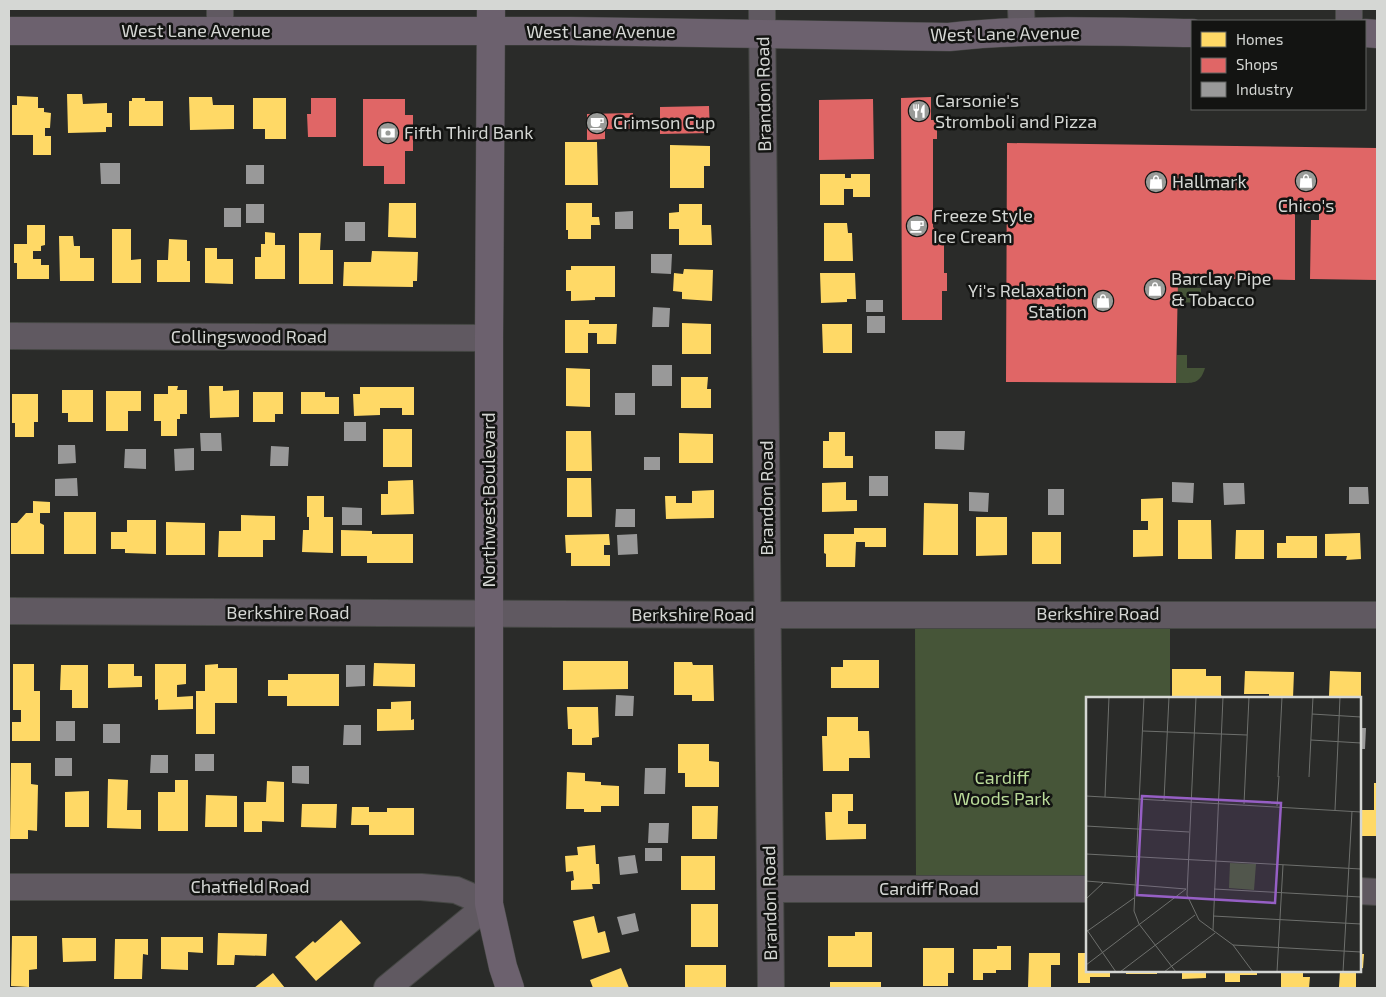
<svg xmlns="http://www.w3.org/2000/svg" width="1386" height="997" font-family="'Exo 2',sans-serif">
<rect width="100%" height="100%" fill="#2a2b29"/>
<path fill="#465538" d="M1177 288H1201V303L1177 302Z
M1177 355H1187V368H1205C1200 385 1192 383 1176 383Z
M1170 624V698H1087V878L916 879 915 626Z"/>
<path fill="#ffd966" d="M67 94H82L83 104 107 103V113H112V127H106V132L68 133Z
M17 96 38 97V108H44V112L51 113 50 128H45V136H51V155H33V135H12V105H17Z
M189 97H212L213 105H234V129L190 130Z
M132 98H145V101H163V126H129V101H132Z
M253 98H286V139H265V129H253Z
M565 142H597L598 185H565Z
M670 145 710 146V166H704V188H670Z
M820 174H845V178H851V174H870V197H853V189H844V205H820Z
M389 203H416V238L388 237Z
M566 203H592V217H599L600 225H591V239H568V230H566Z
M679 204H702V225H711L712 245H679V229H669V213L679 212Z
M824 223H847L848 233H852L853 261H824Z
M27 225H45V245L41 246V251H33V259H41V265H49V279H17V263H14V244H27Z
M112 229H131V260L141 259V283H112Z
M265 232 275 233V245H285V279H255V257H261V244H265Z
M299 233H321L320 250H333V284H299Z
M59 236H73L74 246H80V258H94V281H60Z
M169 239 187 240V261H190V282H157V260H168Z
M205 248H217V259H233V284L205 283Z
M372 251 418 252 417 281H413V287L343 286 344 262H371Z
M571 266H615V297H595V300L571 301V291H566V270H571Z
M684 269 713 270 712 301 682 299V292L673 291 674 273 683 274Z
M820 273H855L856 299H847V302L821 303Z
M565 320H589V324H617L616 344H597V333H588V353H565Z
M682 323 711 324V354H682Z
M822 324H852V353H823Z
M566 368 590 369V407L566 406Z
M681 377H708L707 389H711V408H681Z
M168 386H178L177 390H187V414H180V419H177V436H161V421H154V394H168Z
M209 386H223V391L239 390V417L210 418Z
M360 387H414V415H402V408H380V415L354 416 353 394H360Z
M62 390H93V422H68V413H62Z
M106 391H141V411H128V431H106Z
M253 392H283V414H275V422H253Z
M301 392H325V397H339V414H301Z
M12 394H38V422H34V437H15V423H12Z
M383 429H412V467H383Z
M566 431H591L592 471H566Z
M829 432H845V456H853V468H823V441H829Z
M679 433 713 434V463H679Z
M567 478H591L592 517H567Z
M413 480 414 514 381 515V494H388V481Z
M846 482V500H857V511L822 512V483Z
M714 490V518L666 519 665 496H676V503H692V491Z
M307 496H324V517H333V553L302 552 303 530H309V517H307Z
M1163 498V556L1133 557V530H1148V521H1141V499Z
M33 501 50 502V513H40V523L44 525V554H11V523H17L26 513H33Z
M924 503 958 504V555H923Z
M64 512H96V554H64Z
M241 515 275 516V540H263V557H218L219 531H241Z
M976 517H1007V555L976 556Z
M127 520H156V554L125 553V549H111V532H127Z
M1178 520H1211L1212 559H1178Z
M166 522 205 523V555H166Z
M854 528H886V547H865V542H856L855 567H826V554L824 553V534H854Z
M341 530 372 531V534H413V563H367V556H341Z
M1236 530H1264V559H1235Z
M1032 532H1061V564H1032Z
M1360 533 1361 559 1346 560 1347 556H1325V534Z
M609 534 610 545H604V555H610V566H571V553H566L565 535Z
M1286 536H1317V558H1277V543H1286Z
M843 660H879V688H831V667H843Z
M563 661H628V689L563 690Z
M674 662H692L693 665H713L714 701H692V695H674Z
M374 663 415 664V687L373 686Z
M13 664H34V691H40V741H12V722H21V710H13Z
M108 664H134V676H142V687L108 688Z
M155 664H186V684L177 685V697L193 696V709L158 710V699L155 700Z
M218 664V668H237V703H215V734H196V691H205V665Z
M61 665H88V708H72V690H60Z
M1172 669H1206V676H1221V695L1223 698H1172Z
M1245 671 1294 672 1293 698H1269V694H1244Z
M1330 671 1361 672V697L1329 696Z
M288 674H339V706H287V696H268V680H288Z
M411 701V720L414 719V730L377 731V709H391V702Z
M567 707H598L599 737 592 738V745H572V729H568Z
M827 717H858V731H869L870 758H849V771H823L822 736H827Z
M678 744H709V761L719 762V787H685V773H678Z
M11 763H31V784L38 785 37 831 28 830V839H10Z
M567 772 585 773V781L601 782V785L619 786V806H601V812H584V809H566Z
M108 779 128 780 127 810H141V829L107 828Z
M175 780H188V831H158V792H175Z
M267 781 284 782V822L262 821V832H244V802H266Z
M1374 783H1377V836H1360V810H1374Z
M89 791V827H65V792Z
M832 794H853V811H848V824H866V839L826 840 825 812H832Z
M206 795 237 796V827H205Z
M302 804H337L336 828 301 827Z
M692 806H718L717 839H692Z
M352 807H369V812H387V808H414V835H369V825H351Z
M595 845 596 864H599L600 884H592L593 889 571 890V881L574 880 573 871 566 872 565 856 578 855 577 847Z
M681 856H715V890H681Z
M691 904H718V947H691Z
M594 916 598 933 605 931 610 952 582 959 573 921Z
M341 920 361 943 316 981 295 957 313 941 315 943Z
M855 932H872V967H828V936H855Z
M218 933 267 934 266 956 235 955 234 965H217Z
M12 936H37V969L29 970V987L11 986Z
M161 937H203V953L188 952V970L161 969Z
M62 938H96V961L63 962Z
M115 939H148V955L143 954 142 979H114Z
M997 946H1011V970H996V973H983V980H973V949H997Z
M923 948H954V973H948V986H923Z
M1029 953H1060V965H1051V988H1028Z
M1078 953H1087V971H1110V977H1090V983H1078Z
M1360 954H1364L1363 968 1360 969Z
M685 965H726V988H685Z
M621 968 629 988H593L590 980Z
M1126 971H1157V974H1126Z
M1182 971H1206V978L1182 979Z
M1225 971H1257V975H1240V982H1225Z
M1281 971H1303V977H1310L1309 988H1281Z
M1340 971H1356V987H1339Z
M273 973 285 988H254Z
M830 982H881V988H830Z"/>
<path fill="#e06666" d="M931 97V120H937V139H933V227L944 242V273H947V291H942V320H902L901 98Z
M311 98H336V137H308L307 114H311Z
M363 99H405V115H413V151H405V184H384V166H363Z
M873 99 874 159 819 160V100Z
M709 106 710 133 660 134V107Z
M633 113V129H605V139L587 140V114Z
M1007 143 1377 148V280L1310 279 1311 220H1319V213L1295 212V280L1178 278 1176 383 1006 382Z"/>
<path fill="#999" d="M100 163H120V184H101Z
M246 165H264V184H246Z
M246 204H264V223H246Z
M224 208H241V227H224Z
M633 211V229H615V212Z
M345 222H365V241H345Z
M651 254H672L671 274 651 273Z
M866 300H883V312H866Z
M653 307 670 308 669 327H652Z
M867 316H885V333H867Z
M652 365H672V386H652Z
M615 393H635V415H615Z
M344 422H366V441H344Z
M935 431H965L964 450 935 449Z
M200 433H221L222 451H201Z
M58 445H75L76 463 58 464Z
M271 446 289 447 288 466H270Z
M194 448V470L175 471 174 449Z
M125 449H146V469L124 468Z
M644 457H660V470H644Z
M869 476H888V496H869Z
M77 478 78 496H55V479Z
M1172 482 1194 483 1193 503 1172 502Z
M1223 483H1244L1245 504 1224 505Z
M1349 487H1368L1369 504H1349Z
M1048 489H1064V515H1048Z
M969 492 989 493 988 512 969 511Z
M342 507 362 508V525H342Z
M616 509H635V527H615Z
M637 534 638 554 618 555 617 535Z
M346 665H365V686L346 687Z
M616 695 634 696 633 716H615Z
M56 721H75V741H56Z
M103 724H120V743H103Z
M344 725H361V745H343Z
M1360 728H1366L1365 749H1360Z
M195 754H214V771H195Z
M151 755H168V773H150Z
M55 758H72V776H55Z
M292 766H309V784L292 783Z
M645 768H666L665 794H644Z
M649 823H669L668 843H648Z
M645 848H662V861H645Z
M635 855 638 873 620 875 618 857Z
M635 913 639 931 622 935 617 917Z"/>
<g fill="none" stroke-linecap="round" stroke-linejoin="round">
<g stroke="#454744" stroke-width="28">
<path id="minor" d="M220 9V30
M762 9 771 988
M1021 9 1022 32
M1349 9V21
M9 336 489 338
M9 611 768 615H1377
M9 887H421L456 890 489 904 387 988
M770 889H1087
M1360 891 1377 892"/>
</g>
<g stroke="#454744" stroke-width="29">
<path id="major" d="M491 9 489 338V904L503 967 510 988
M9 31H571L949 37C1030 28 1112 32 1192 33
M1365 33 1377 34"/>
</g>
<use href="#minor" stroke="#605961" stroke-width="26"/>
<use href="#major" stroke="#6c616e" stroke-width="28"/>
</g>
<defs>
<g id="restaurant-disc" transform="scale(1.125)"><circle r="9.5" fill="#999b98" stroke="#131412"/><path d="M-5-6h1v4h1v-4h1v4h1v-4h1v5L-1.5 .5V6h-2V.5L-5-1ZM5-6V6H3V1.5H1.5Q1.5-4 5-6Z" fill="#fff"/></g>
<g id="cafe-disc" transform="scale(1.125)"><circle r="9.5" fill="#999b98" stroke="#131412"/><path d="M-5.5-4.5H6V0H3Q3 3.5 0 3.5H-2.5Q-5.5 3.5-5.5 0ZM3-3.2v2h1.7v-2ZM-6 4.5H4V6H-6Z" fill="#fff"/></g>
<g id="bank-disc" transform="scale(1.125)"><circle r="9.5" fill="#999b98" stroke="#131412"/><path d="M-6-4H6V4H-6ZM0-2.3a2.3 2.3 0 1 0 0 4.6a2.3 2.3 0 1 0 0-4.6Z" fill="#fff"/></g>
<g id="shop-disc" transform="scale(1.125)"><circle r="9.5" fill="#999b98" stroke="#131412"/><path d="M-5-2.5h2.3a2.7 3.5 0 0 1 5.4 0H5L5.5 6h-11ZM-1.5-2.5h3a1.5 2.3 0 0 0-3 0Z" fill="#fff"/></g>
</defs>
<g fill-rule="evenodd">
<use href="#restaurant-disc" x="919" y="111"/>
<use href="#cafe-disc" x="597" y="123"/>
<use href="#bank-disc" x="388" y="133"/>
<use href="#shop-disc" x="1306" y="181"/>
<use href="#shop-disc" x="1156" y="182"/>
<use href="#cafe-disc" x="917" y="226"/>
<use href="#shop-disc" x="1155" y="289"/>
<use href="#shop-disc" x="1103" y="301"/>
</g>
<g text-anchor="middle" stroke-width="5" stroke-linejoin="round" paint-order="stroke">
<g font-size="18" fill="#d5d7d4" stroke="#131412">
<text x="196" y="37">West Lane Avenue</text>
<text x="601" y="38">West Lane Avenue</text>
<text transform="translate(1005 34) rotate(-1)" y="6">West Lane Avenue</text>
<text transform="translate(764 94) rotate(-91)" y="6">Brandon Road</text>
<text x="249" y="343">Collingswood Road</text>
<text transform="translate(767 498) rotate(-90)" y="6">Brandon Road</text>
<text transform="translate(489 500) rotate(-90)" y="6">Northwest Boulevard</text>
<text x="288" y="619">Berkshire Road</text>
<text x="1098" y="620">Berkshire Road</text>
<text x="693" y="621">Berkshire Road</text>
<text x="250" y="893">Chatfield Road</text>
<text x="929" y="895">Cardiff Road</text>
<text transform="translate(770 903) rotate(-91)" y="6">Brandon Road</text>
</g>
<g font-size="18" fill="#d5d7d4" stroke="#131412" text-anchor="start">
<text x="935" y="107">Carsonie's<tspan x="935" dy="21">Stromboli and Pizza</tspan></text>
<text x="613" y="129">Crimson Cup</text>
<text x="404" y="139">Fifth Third Bank</text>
<text x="1172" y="188">Hallmark</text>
<text x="1306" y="212" text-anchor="middle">Chico's</text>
<text x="933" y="222">Freeze Style<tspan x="933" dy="21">Ice Cream</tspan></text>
<text x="1171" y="285">Barclay Pipe<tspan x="1171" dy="21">&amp; Tobacco</tspan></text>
<text x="1087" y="297" text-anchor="end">Yi's Relaxation<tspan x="1087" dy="21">Station</tspan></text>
</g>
<g font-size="18" fill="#badb99" stroke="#131412">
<text x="1002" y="784">Cardiff<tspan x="1002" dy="21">Woods Park</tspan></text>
</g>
</g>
<g transform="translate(1086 697)">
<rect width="275" height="275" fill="#2a2b29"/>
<path d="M144 166 170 167 168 193 143 191Z" fill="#465538"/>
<path fill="none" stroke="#6e706d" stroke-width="1" d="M58 0 48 214 53 227 90 275M110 0 101 198 113 223 147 248 167 275M226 17 275 20M57 34 161 38M225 43 275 46M192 80 196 0M223 80 227 0M0 99 275 115M19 100 23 0M78 103 83 0M158 107 163 0M191 109 193 79M249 113 254 0M0 129 103 135M0 157 275 172M0 184 100 192M128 192 275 200M0 202 18 185M127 219 275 227M1 233 30 275M127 233 137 0M0 235 48 201M147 248 275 255M0 268 100 192M34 275 109 218M78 275 129 236M191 275 197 168M257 275 266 114"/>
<path fill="#965fc5" fill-opacity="0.15" stroke="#965fc5" stroke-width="2.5" d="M56 99 195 106 189 206 51 198Z"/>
<rect width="275" height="275" fill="none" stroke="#d5d7d4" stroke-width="2.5"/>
</g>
<rect width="1386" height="997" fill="none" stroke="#d5d7d4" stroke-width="20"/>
<rect x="1191" y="20" width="175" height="90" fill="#131412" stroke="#616260"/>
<rect x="1201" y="32" width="25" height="15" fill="#ffd966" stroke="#616260"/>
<text x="1236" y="45" font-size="15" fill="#d5d7d4">Homes</text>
<rect x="1201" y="58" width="25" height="15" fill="#e06666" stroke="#616260"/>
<text x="1236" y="70" font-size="15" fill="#d5d7d4">Shops</text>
<rect x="1201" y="82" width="25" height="15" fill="#999999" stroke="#616260"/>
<text x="1236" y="95" font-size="15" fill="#d5d7d4">Industry</text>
</svg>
